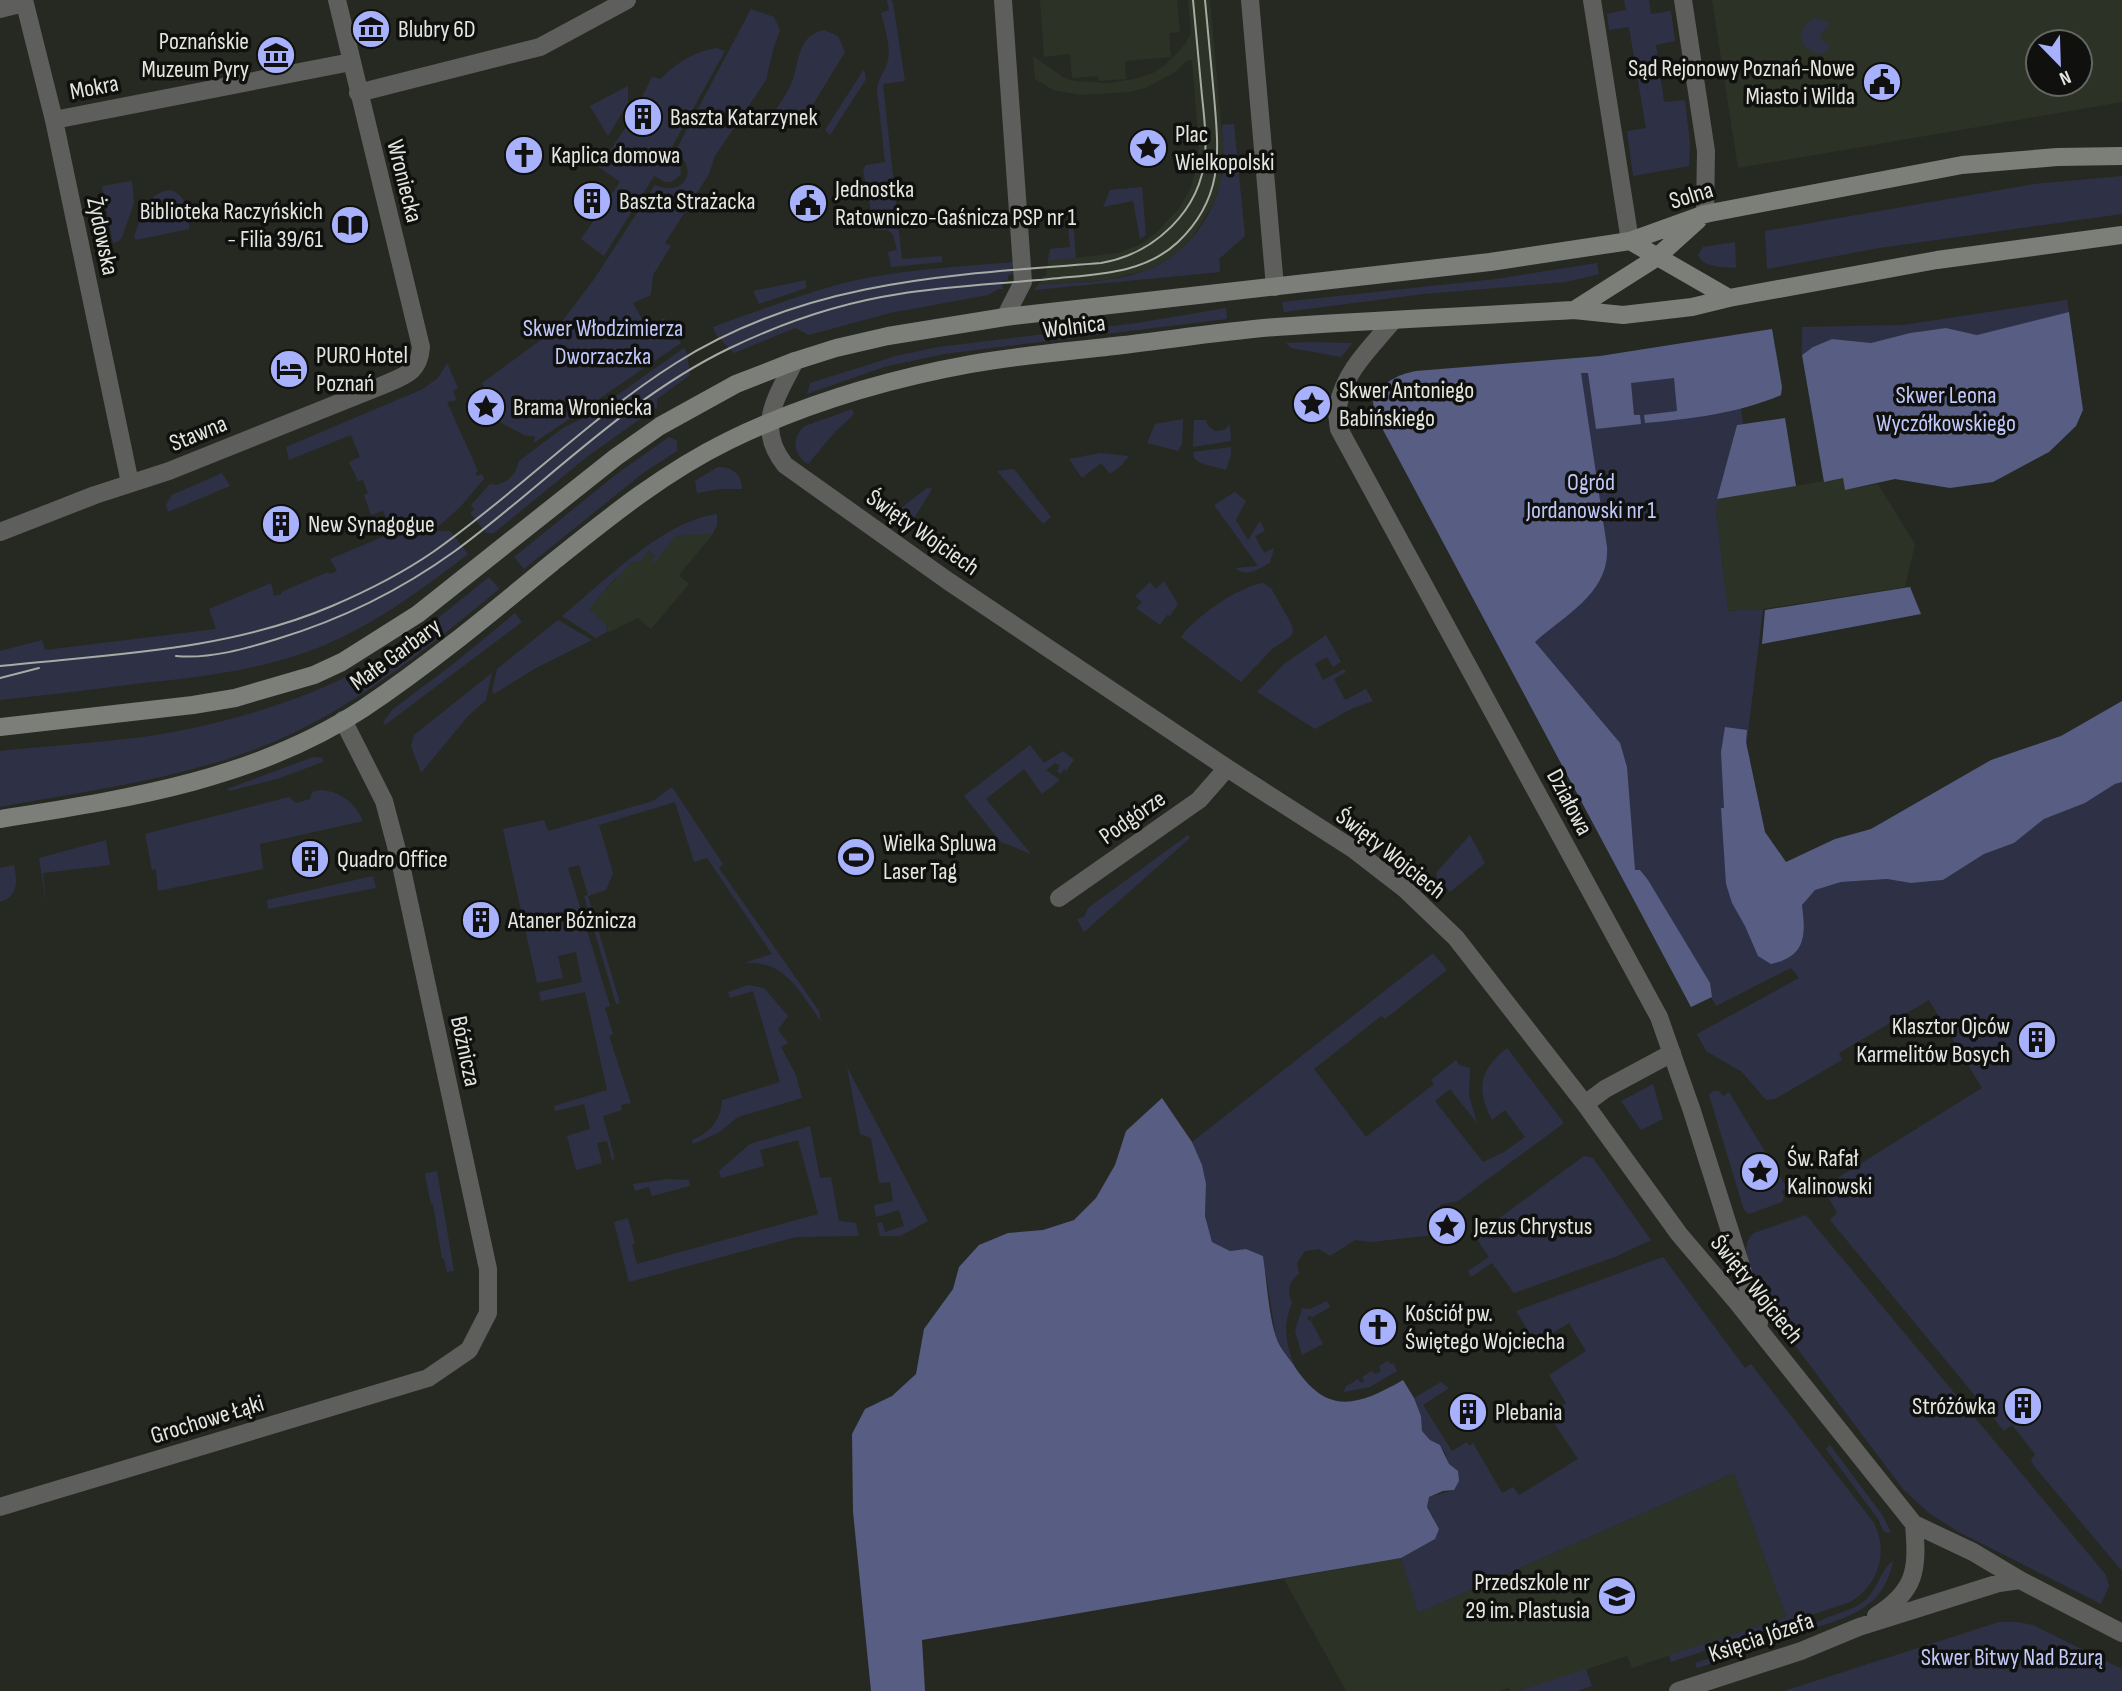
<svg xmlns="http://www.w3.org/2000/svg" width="2122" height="1691" font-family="'Sofia Sans Condensed',sans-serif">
<rect width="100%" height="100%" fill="#262922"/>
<path fill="#2d3226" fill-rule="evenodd" d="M1040 0H1177L1180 32 1169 33 1171 57 1125 61 1126 79 1099 81 1098 76 1072 78 1070 54 1044 57Z
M1188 0H1210L1223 145 1221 183 1213 205 1193 236 1180 250 1162 263 1145 271 1105 280 1038 285V283L1043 282V276H1046L1048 261 1118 253 1141 244 1156 233 1180 207 1191 187 1196 169 1199 146 1192 60H1187L1174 73 1145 88 1129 92 1081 95 1053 90 1035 79 1033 56 1064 78 1075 81 1108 83 1134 79 1153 73 1165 65 1184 46 1191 34Z
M1712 0H2122V102L1738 168ZM2038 42H2080V84H2038Z
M1843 478 1845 490 1878 484 1915 544 1905 587 1763 609 1728 611 1716 511 1717 499Z
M714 533 679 575 689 584 651 629 638 618 609 632 588 609 632 561 640 562 649 551 655 556 677 534Z
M1734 1473 1786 1617 1632 1668 1627 1656 1519 1691H1511L1509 1688 1500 1691H1346L1284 1579 1401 1558 1418 1613Z"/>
<path fill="#2e3146" d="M887 0H891L893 3 905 81 883 84 902 259 942 256V262L891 267 888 252 897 250 893 235 888 230H875L863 170 866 165 885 162 877 90C878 80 883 74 887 64 892 49 885 29 881 13L889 10Z
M1624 0H1649L1651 14 1671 11 1675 41 1656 45 1664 102 1685 100 1690 143 1689 166 1633 176 1627 131 1646 128 1629 27 1609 30 1607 14 1626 10Z
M751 9 774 17 780 30 773 50 766 80 715 156 709 174 665 243 671 246 653 275 651 295 633 303 647 328 664 318 681 343 534 443 535 437 524 435 496 420 481 391 485 389 482 383 557 328 595 278 655 185C683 198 701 169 675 152Z
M1816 18 1831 23 1819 37 1831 48 1821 54C1798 51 1794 26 1816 18Z
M824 30 838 36 845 52 798 129 774 113C781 102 789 91 793 79 800 58 798 36 824 30Z
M716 48 725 51 667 156 680 166 681 174 672 182H666L654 176 604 256 581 239 620 182 599 167 626 127 644 136 660 107 642 97 652 77 661 79C674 64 696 51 716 48Z
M864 69 866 79 830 135 825 130Z
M628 86V103L608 136 590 106Z
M1234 124 1245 236 1219 259 1220 272 1034 290 1038 285C1073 282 1111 283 1145 271 1182 257 1211 222 1220 184 1225 165 1223 145 1222 125Z
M2122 176V214L1879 248 1767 269 1765 231 2034 184Z
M132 181 134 203 122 237 119 241 113 243 102 186Z
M1142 187 1146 235 1140 239 1133 201 1103 207 1110 190Z
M170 190C186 194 190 214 189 229L136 240 134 237C142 217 145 193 170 190Z
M1072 209 1076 258 1048 261 1050 249 1070 247 1067 218 1054 219 1053 211Z
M1735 242 1736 268C1722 267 1704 268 1698 255L1703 247Z
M1015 262V266H1012L1013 274 1008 275V280L1002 281 1003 289H998L988 295 890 313 809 335 795 328 734 353 717 336 713 327C763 309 814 289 866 278 915 269 965 266 1015 262Z
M1597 263 1599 274 1566 282 1424 294 1284 312 1282 302 1496 279Z
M806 280V288L759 304 753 291Z
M2067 300 2069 312 1977 335 1946 328 1910 333 1871 343 1832 339 1813 347 1802 355V327L1903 325Z
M1226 308 1227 319 944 354 884 367 807 394 810 383 896 356 938 347 1137 323Z
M1310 342 1351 343 1352 344 1341 357 1291 348 1286 343Z
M684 348 687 353 690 375 657 399V407L588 456 494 533H486L470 513 474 510 471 505 490 484 497 485 508 480 515 472 519 461 563 428 589 415Z
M1677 356 1741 408 1743 424 1737 425 1716 511 1728 611 1763 609 1737 824 1804 922 1802 905 1814 890 1841 882 1887 879 1911 883 1943 880 1984 854 2014 843 2044 819 2085 803 2115 784 2122 782V1571L2034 1466 2031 1460 2035 1454 2012 1425 2004 1431 1830 1220 1837 1213 1823 1187 1982 1088 1929 1000 1839 1053 1842 1060 1775 1099 1766 1100 1742 1072 1706 1051 1697 1034 1799 978 1791 968 1716 1006 1711 997 1691 1007 1394 394Z
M447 363 458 388 453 391 457 400 447 402 478 471 476 473 477 476 482 474 484 479 460 507 433 531H450L468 554C420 591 371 627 315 649 260 670 201 677 143 683 95 689 48 695 0 700V651L42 640 45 650 216 629 209 609 271 583 274 596 282 594 281 592 328 572 330 574 337 571 330 559 392 533 383 511 371 515 364 495 368 493 363 480 358 481 349 462 360 457 351 435 289 460 286 447 423 389 438 378Z
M852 409 854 414 834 433 808 464C793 455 791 437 805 426Z
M1183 419 1182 444 1178 451 1147 443 1155 424Z
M1194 420H1206L1208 426 1215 431 1224 430 1230 424 1231 441 1193 447Z
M669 437 677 441V451L643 473 524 569 514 557 618 473Z
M1231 447V455L1226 470 1200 463 1194 458 1193 452Z
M1100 453 1129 456 1122 465 1110 474 1101 463 1082 478 1069 459Z
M718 467C732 466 742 475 742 489H721L697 493 695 481 698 479Z
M1014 469 1051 517 1043 524 997 471Z
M222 473 230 486 168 512 166 505 172 495Z
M928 487 932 489 910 525 896 516 900 509Z
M1235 492 1246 501 1236 520 1248 540 1260 521 1265 531 1255 536 1264 553 1274 548 1270 563C1258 569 1247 578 1235 568L1258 566 1214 505Z
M717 514V526L712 534 683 535 681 537 677 534 654 563 651 561 655 556 649 551 640 562 632 561 618 578 616 577 589 609 606 625 607 632 596 638 562 616C604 582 663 521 717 514Z
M489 577 499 589C434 643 366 699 289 735 199 777 97 789 0 807V751C47 746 95 743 143 737 223 725 314 699 383 657 421 634 455 604 489 577Z
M1164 581 1178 604 1170 616 1167 615 1160 625 1136 608 1142 602 1135 596 1150 582 1156 589Z
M1263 583 1271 588 1292 625 1293 632 1290 637 1272 649 1241 682 1181 637C1196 616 1238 587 1263 583Z
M515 613 522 622 385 725 383 722 393 709 457 661Z
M558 620 592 640 536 668 494 694 492 691 497 669Z
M1326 635 1341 662 1333 667 1327 657 1315 664 1323 680 1344 669 1346 672 1334 679 1345 700 1366 689 1373 701 1351 709 1315 729 1257 692 1284 664Z
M492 673 486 700 468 716 421 773 411 746 414 735Z
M1030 745 1044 763 1063 751 1074 760 1066 771 1064 769 1061 774 1057 771 1060 766 1055 763 1046 770 1060 780 1042 794 1024 769 986 799 1031 854 1001 842 964 796Z
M313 757 322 758 323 762 277 779 229 791 227 789Z
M672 787 723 864 719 868 819 1011 821 1021C799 992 786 960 744 963L772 954 707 858 694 862 675 802 599 825 613 873 606 890 588 896 620 1003 616 1004 584 896 588 895 579 865 568 868 610 1006 605 1008 613 1034 609 1036 631 1103 621 1105 622 1110 603 1116 615 1159 612 1160 607 1141 597 1143 602 1163 576 1170 567 1136 590 1129 584 1104 555 1111 554 1106 607 1090 585 992 541 1001 539 992 582 982 576 952 558 956 563 978 537 983 503 829 544 820 548 831 653 801Z
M321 790C342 792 355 803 363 821L260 844 263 869 158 891 156 869 152 870 145 834 289 797 296 803 310 799 312 792Z
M1188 835 1190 838 1084 932 1077 919 1084 917 1088 908Z
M1470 835 1485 863 1450 892 1437 878 1436 873Z
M106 840 110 865 43 873 46 904 39 858Z
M14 865C17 881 19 896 0 902V868Z
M373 876 376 888 268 909 267 900Z
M1433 953 1447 970 1385 1019 1381 1016 1314 1069 1366 1137 1434 1084 1431 1080 1456 1060 1459 1065 1470 1068 1469 1095 1477 1123 1450 1089 1435 1101 1483 1162 1504 1152 1525 1137 1505 1110 1492 1120C1476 1089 1479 1070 1507 1048L1564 1123 1458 1201 1440 1205 1447 1226 1435 1235 1370 1242 1355 1240 1330 1256 1319 1249 1305 1251 1297 1263 1299 1274C1288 1282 1287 1291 1292 1303 1282 1327 1286 1344 1295 1368L1276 1338 1263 1256 1246 1249 1230 1251 1212 1242 1205 1216 1206 1184 1192 1142Z
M748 985 764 988 788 1016 778 1030 788 1043 781 1047 796 1075 802 1098 738 1117 718 1133 693 1144 692 1140C710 1133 721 1120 722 1100L780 1082 753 991 730 998 728 992Z
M847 1067 928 1221 900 1236H880L877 1223 882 1222 885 1232 904 1226 899 1210 876 1217 874 1205 893 1201 890 1182 879 1183 871 1138 860 1134Z
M1653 1084 1663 1119 1641 1130 1621 1101Z
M1713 1091H1719L1723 1096 1729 1092 1787 1188 1782 1191 1784 1197 1782 1202 1749 1214 1744 1210 1709 1095Z
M810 1126 820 1178 831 1177 839 1221 856 1223 859 1236 796 1237 629 1282 614 1222 628 1218 635 1244 632 1245 637 1264 818 1214 798 1140 760 1150 764 1166 721 1178 719 1171 750 1144Z
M1584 1156 1593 1158 1651 1240 1617 1256 1514 1293 1492 1263 1471 1277 1468 1271 1489 1257 1475 1236Z
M437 1171 454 1271 447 1272 444 1259 442 1258 433 1204H431L425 1175 426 1173Z
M668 1179 689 1180 690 1186 652 1196 649 1187 635 1191 633 1184Z
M1806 1215 2106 1575 2109 1586 2101 1604 1957 1531 1929 1513 1903 1489 1767 1308C1758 1289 1734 1248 1754 1233Z
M1663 1257 1745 1368 1751 1364 1874 1523C1889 1552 1878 1586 1850 1602L1671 1662 1669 1655 1786 1617 1734 1473 1418 1613 1401 1558 1435 1539 1434 1518 1427 1507 1429 1497 1454 1490 1446 1454 1440 1445 1430 1440 1422 1431 1421 1416 1414 1398 1441 1382 1449 1388 1423 1405 1452 1451 1467 1442 1469 1446 1473 1443 1502 1493 1513 1487 1519 1495 1578 1459 1548 1414 1566 1403 1549 1375 1586 1351 1569 1323 1536 1343 1516 1311Z
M1327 1301 1330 1307 1313 1317 1308 1316 1307 1319 1311 1321 1323 1344 1302 1355 1295 1331 1302 1308 1310 1309Z
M1388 1361 1390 1364 1393 1363 1397 1371 1370 1387 1344 1392 1345 1387 1358 1379 1361 1383 1364 1381 1362 1377 1372 1371 1375 1374 1381 1371 1379 1366Z
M1830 1445 1883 1516 1891 1533 1884 1532 1878 1519 1826 1449Z
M1893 1561C1884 1609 1848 1617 1808 1630 1822 1614 1846 1615 1863 1602 1878 1590 1880 1570 1893 1561Z
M1999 1622H2017L2033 1625 2122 1669V1691H1784Z
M1786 1634 1788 1640 1697 1668 1695 1663Z
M1586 1669 1592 1686 1577 1691H1519Z"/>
<path fill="#585d83" d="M2069 312 2083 410 2076 426 2049 452 1993 482 1950 488 1895 479 1845 490 1843 478 1824 482 1802 355 1813 347 1832 339 1871 343 1910 333 1946 328 1977 335Z
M1772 329 1782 387 1781 395C1739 413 1690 419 1645 423L1644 415 1677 411 1674 378 1631 383 1634 415H1640L1641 424 1596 429 1588 373H1581L1607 547C1610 593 1565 615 1535 642L1620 743 1627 767 1635 870H1640L1648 880 1710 983 1712 997 1691 1007 1374 413 1373 400C1383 382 1396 375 1416 371L1600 356Z
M1785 418 1796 486 1717 499 1737 425Z
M1910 587 1921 614 1762 644 1765 610Z
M2122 701V782L2115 784 2085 803 2044 819 2014 843 1984 854 1943 880 1911 883 1887 879 1841 882 1815 890 1802 905C1806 935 1806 957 1771 964L1758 956 1745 926 1732 903 1726 884 1721 808H1724L1721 752 1725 727 1747 730 1746 742 1765 832 1786 862 1835 839 1871 829 1991 760 2061 736Z
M1162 1098 1192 1142 1202 1165 1206 1184 1205 1216 1212 1242 1230 1251 1246 1249 1263 1256C1267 1282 1268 1312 1276 1337 1279 1346 1287 1356 1293 1364 1326 1416 1356 1407 1403 1380L1414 1398 1421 1416 1422 1431 1430 1440 1440 1445 1449 1464 1458 1471 1459 1481 1454 1490 1443 1491 1429 1497 1427 1507 1439 1529 1435 1539 1401 1558 922 1640 925 1691H871L853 1512 852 1434 865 1409 892 1396 916 1374 924 1329 953 1289 959 1267 979 1245 1008 1233 1043 1230 1074 1220 1096 1198 1115 1165 1126 1131Z"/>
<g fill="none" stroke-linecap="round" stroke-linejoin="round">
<path stroke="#5e5f5c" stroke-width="18" d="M24 0 54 120 130 483
M1003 0 1023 282 1005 317
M1250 0 1275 287
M1592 0 1630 241
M1683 0 1706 151 1705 214
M0 9 24 3
M358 93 540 47 627 0
M54 120 351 62
M1392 322C1371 347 1344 372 1338 406 1336 413 1338 422 1339 429L1659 1017 1692 1111 1759 1323
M795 361C776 398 755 427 785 465L948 581 1227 768 1353 849 1406 890 1456 938 1585 1104 1679 1234 1736 1301 1914 1524 1973 1552 2020 1580 2122 1633
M0 532 95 495 169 471 381 386C403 376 419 374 421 347L337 0
M1059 898 1199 800 1227 768
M1585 1104 1605 1089 1672 1053
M0 1507 428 1378 469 1350 488 1313V1269L401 865 384 801 343 720
M1876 1616C1916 1591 1918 1570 1914 1524
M1678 1691 1801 1651 1859 1627 1999 1583 2020 1580"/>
<path stroke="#7c7f79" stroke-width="18" d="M1630 241 1729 298
M1574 310 1656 258 1698 220
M0 727 193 705 235 698 314 675 342 662 418 614 616 457 660 426 736 384 795 361 836 348 888 336 1005 317 1490 262 1630 241 1705 214 1962 165 2057 157 2122 156
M0 819C126 799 255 780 364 708 430 664 491 613 553 562 608 518 663 473 728 441 804 404 888 379 971 364 1021 355 1073 351 1123 345 1174 339 1225 331 1276 327 1375 320 1474 316 1574 310L1623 315 1692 307 1729 298 1937 260 2122 235"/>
<path stroke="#a8aba5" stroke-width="2" d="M176 656C210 659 245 649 277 639 340 620 401 590 455 551 546 484 626 398 730 348 784 322 840 303 899 294 949 286 999 284 1049 279 1094 274 1143 275 1178 242 1224 198 1219 154 1214 96 1211 64 1208 32 1205 0
M0 666C112 654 227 651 332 606 367 591 401 574 433 552 517 493 589 418 676 363 807 280 951 275 1101 263 1154 254 1201 211 1205 155 1207 136 1204 116 1202 96 1199 64 1196 32 1193 0
M0 678 39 668"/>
</g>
<defs>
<g id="museum-disc" transform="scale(2.0125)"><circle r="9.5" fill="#a7b1fc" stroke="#10110e"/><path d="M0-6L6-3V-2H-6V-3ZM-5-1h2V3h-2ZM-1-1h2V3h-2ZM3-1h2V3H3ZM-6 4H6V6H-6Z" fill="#111"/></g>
<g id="civic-disc" transform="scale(2.0125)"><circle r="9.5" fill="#a7b1fc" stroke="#10110e"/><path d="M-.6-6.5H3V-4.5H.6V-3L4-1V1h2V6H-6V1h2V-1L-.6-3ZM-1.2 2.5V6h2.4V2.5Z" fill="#111"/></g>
<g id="building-disc" transform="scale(2.0125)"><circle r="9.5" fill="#a7b1fc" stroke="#10110e"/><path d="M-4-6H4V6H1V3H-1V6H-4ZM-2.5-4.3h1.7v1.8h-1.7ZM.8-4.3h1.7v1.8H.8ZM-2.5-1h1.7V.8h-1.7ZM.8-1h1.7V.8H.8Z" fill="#111"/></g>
<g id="sight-disc" transform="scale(2.0125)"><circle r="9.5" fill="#a7b1fc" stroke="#10110e"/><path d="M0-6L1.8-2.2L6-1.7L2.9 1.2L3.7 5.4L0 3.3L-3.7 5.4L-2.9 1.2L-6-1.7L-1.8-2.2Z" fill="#111"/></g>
<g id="church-disc" transform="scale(2.0125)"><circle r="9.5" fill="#a7b1fc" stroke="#10110e"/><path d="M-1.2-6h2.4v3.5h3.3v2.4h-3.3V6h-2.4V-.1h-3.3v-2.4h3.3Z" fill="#111"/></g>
<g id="library-disc" transform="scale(2.0125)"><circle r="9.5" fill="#a7b1fc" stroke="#10110e"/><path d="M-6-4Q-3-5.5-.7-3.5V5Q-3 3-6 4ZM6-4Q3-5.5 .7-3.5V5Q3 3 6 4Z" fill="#111"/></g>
<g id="hotel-disc" transform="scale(2.0125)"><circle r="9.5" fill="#a7b1fc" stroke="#10110e"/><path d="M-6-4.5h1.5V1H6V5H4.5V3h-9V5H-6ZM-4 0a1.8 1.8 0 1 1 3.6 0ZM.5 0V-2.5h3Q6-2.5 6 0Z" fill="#111"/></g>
<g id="stadium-disc" transform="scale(2.0125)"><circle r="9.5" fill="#a7b1fc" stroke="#10110e"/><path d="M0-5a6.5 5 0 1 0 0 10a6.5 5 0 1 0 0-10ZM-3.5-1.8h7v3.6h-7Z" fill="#111"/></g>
<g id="school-disc" transform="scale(2.0125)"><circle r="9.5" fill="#a7b1fc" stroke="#10110e"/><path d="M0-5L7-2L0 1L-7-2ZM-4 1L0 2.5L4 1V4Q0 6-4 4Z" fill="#111"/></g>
</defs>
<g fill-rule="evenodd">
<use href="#museum-disc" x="371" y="29"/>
<use href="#museum-disc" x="276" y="55"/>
<use href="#civic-disc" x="1882" y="82"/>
<use href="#building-disc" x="643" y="117"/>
<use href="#sight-disc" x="1148" y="148"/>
<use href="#church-disc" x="524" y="155"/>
<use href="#building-disc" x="592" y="201"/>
<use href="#civic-disc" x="808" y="203"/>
<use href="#library-disc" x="350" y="225"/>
<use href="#hotel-disc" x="289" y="369"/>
<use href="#sight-disc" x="1312" y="404"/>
<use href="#sight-disc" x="486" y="407"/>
<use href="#building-disc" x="281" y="524"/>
<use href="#stadium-disc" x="856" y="857"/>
<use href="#building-disc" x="310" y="859"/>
<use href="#building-disc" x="481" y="920"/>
<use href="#building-disc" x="2037" y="1040"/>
<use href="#sight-disc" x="1760" y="1172"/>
<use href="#sight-disc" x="1447" y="1226"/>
<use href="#church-disc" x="1378" y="1327"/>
<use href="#building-disc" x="2023" y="1406"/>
<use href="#building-disc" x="1468" y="1412"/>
<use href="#school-disc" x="1617" y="1596"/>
</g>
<g text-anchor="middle" stroke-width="7" stroke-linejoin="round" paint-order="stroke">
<g font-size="24" fill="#e4e6e1" stroke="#10110e" text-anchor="start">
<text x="398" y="37">Blubry 6D</text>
<text x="249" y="49" text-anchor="end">Poznańskie<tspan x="249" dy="28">Muzeum Pyry</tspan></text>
<text x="1855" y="76" text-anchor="end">Sąd Rejonowy Poznań-Nowe<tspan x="1855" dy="28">Miasto i Wilda</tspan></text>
<text x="670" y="125">Baszta Katarzynek</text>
<text x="1175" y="142">Plac<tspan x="1175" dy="28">Wielkopolski</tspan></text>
<text x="551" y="163">Kaplica domowa</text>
<text x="835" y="197">Jednostka<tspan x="835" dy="28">Ratowniczo-Gaśnicza PSP nr 1</tspan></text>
<text x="619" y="209">Baszta Strażacka</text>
<text x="323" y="219" text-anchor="end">Biblioteka Raczyńskich<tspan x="323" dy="28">- Filia 39/61</tspan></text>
<text x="316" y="363">PURO Hotel<tspan x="316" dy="28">Poznań</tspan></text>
<text x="1339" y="398">Skwer Antoniego<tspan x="1339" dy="28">Babińskiego</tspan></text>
<text x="513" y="415">Brama Wroniecka</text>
<text x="308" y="532">New Synagogue</text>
<text x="883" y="851">Wielka Spluwa<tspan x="883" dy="28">Laser Tag</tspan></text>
<text x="337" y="867">Quadro Office</text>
<text x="508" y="928">Ataner Bóżnicza</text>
<text x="2010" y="1034" text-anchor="end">Klasztor Ojców<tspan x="2010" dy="28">Karmelitów Bosych</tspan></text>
<text x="1787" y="1166">Św. Rafał<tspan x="1787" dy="28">Kalinowski</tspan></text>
<text x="1474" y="1234">Jezus Chrystus</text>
<text x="1405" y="1321">Kościół pw.<tspan x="1405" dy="28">Świętego Wojciecha</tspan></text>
<text x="1996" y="1414" text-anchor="end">Stróżówka</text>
<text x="1495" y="1420">Plebania</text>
<text x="1590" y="1590" text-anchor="end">Przedszkole nr<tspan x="1590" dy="28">29 im. Plastusia</tspan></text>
</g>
<g font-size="24" fill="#e4e6e1" stroke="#10110e">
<text transform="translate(94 87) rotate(-11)" y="8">Mokra</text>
<text transform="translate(405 181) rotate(76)" y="8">Wroniecka</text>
<text transform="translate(1691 195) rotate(-17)" y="8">Solna</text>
<text transform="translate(103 236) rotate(78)" y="8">Żydowska</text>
<text transform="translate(1074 326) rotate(-7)" y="8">Wolnica</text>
<text transform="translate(198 433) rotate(-22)" y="8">Stawna</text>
<text transform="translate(923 532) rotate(35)" y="8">Święty Wojciech</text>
<text transform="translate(395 654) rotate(-36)" y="8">Małe Garbary</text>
<text transform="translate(1570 802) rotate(62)" y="8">Działowa</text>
<text transform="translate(1132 817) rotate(-35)" y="8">Podgórze</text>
<text transform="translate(1391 853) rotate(38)" y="8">Święty Wojciech</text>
<text transform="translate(466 1051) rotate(78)" y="8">Bóżnicza</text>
<text transform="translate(1757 1289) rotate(51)" y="8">Święty Wojciech</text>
<text transform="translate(207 1419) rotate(-17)" y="8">Grochowe Łąki</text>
<text transform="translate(1761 1637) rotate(-19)" y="8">Księcia Józefa</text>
</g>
<g font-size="24" fill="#c0c8fc" stroke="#10110e">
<text x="603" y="336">Skwer Włodzimierza<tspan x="603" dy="28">Dworzaczka</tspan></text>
<text x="1946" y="403">Skwer Leona<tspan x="1946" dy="28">Wyczółkowskiego</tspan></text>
<text x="1591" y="490">Ogród<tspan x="1591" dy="28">Jordanowski nr 1</tspan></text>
<text x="2012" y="1665">Skwer Bitwy Nad Bzurą</text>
</g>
</g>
<g transform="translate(2059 63) rotate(157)"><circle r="33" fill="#10110e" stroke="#656662" stroke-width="2"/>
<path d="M0-5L12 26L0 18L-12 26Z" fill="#a7b1fc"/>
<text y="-10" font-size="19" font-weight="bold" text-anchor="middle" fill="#e4e6e1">N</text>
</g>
</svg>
